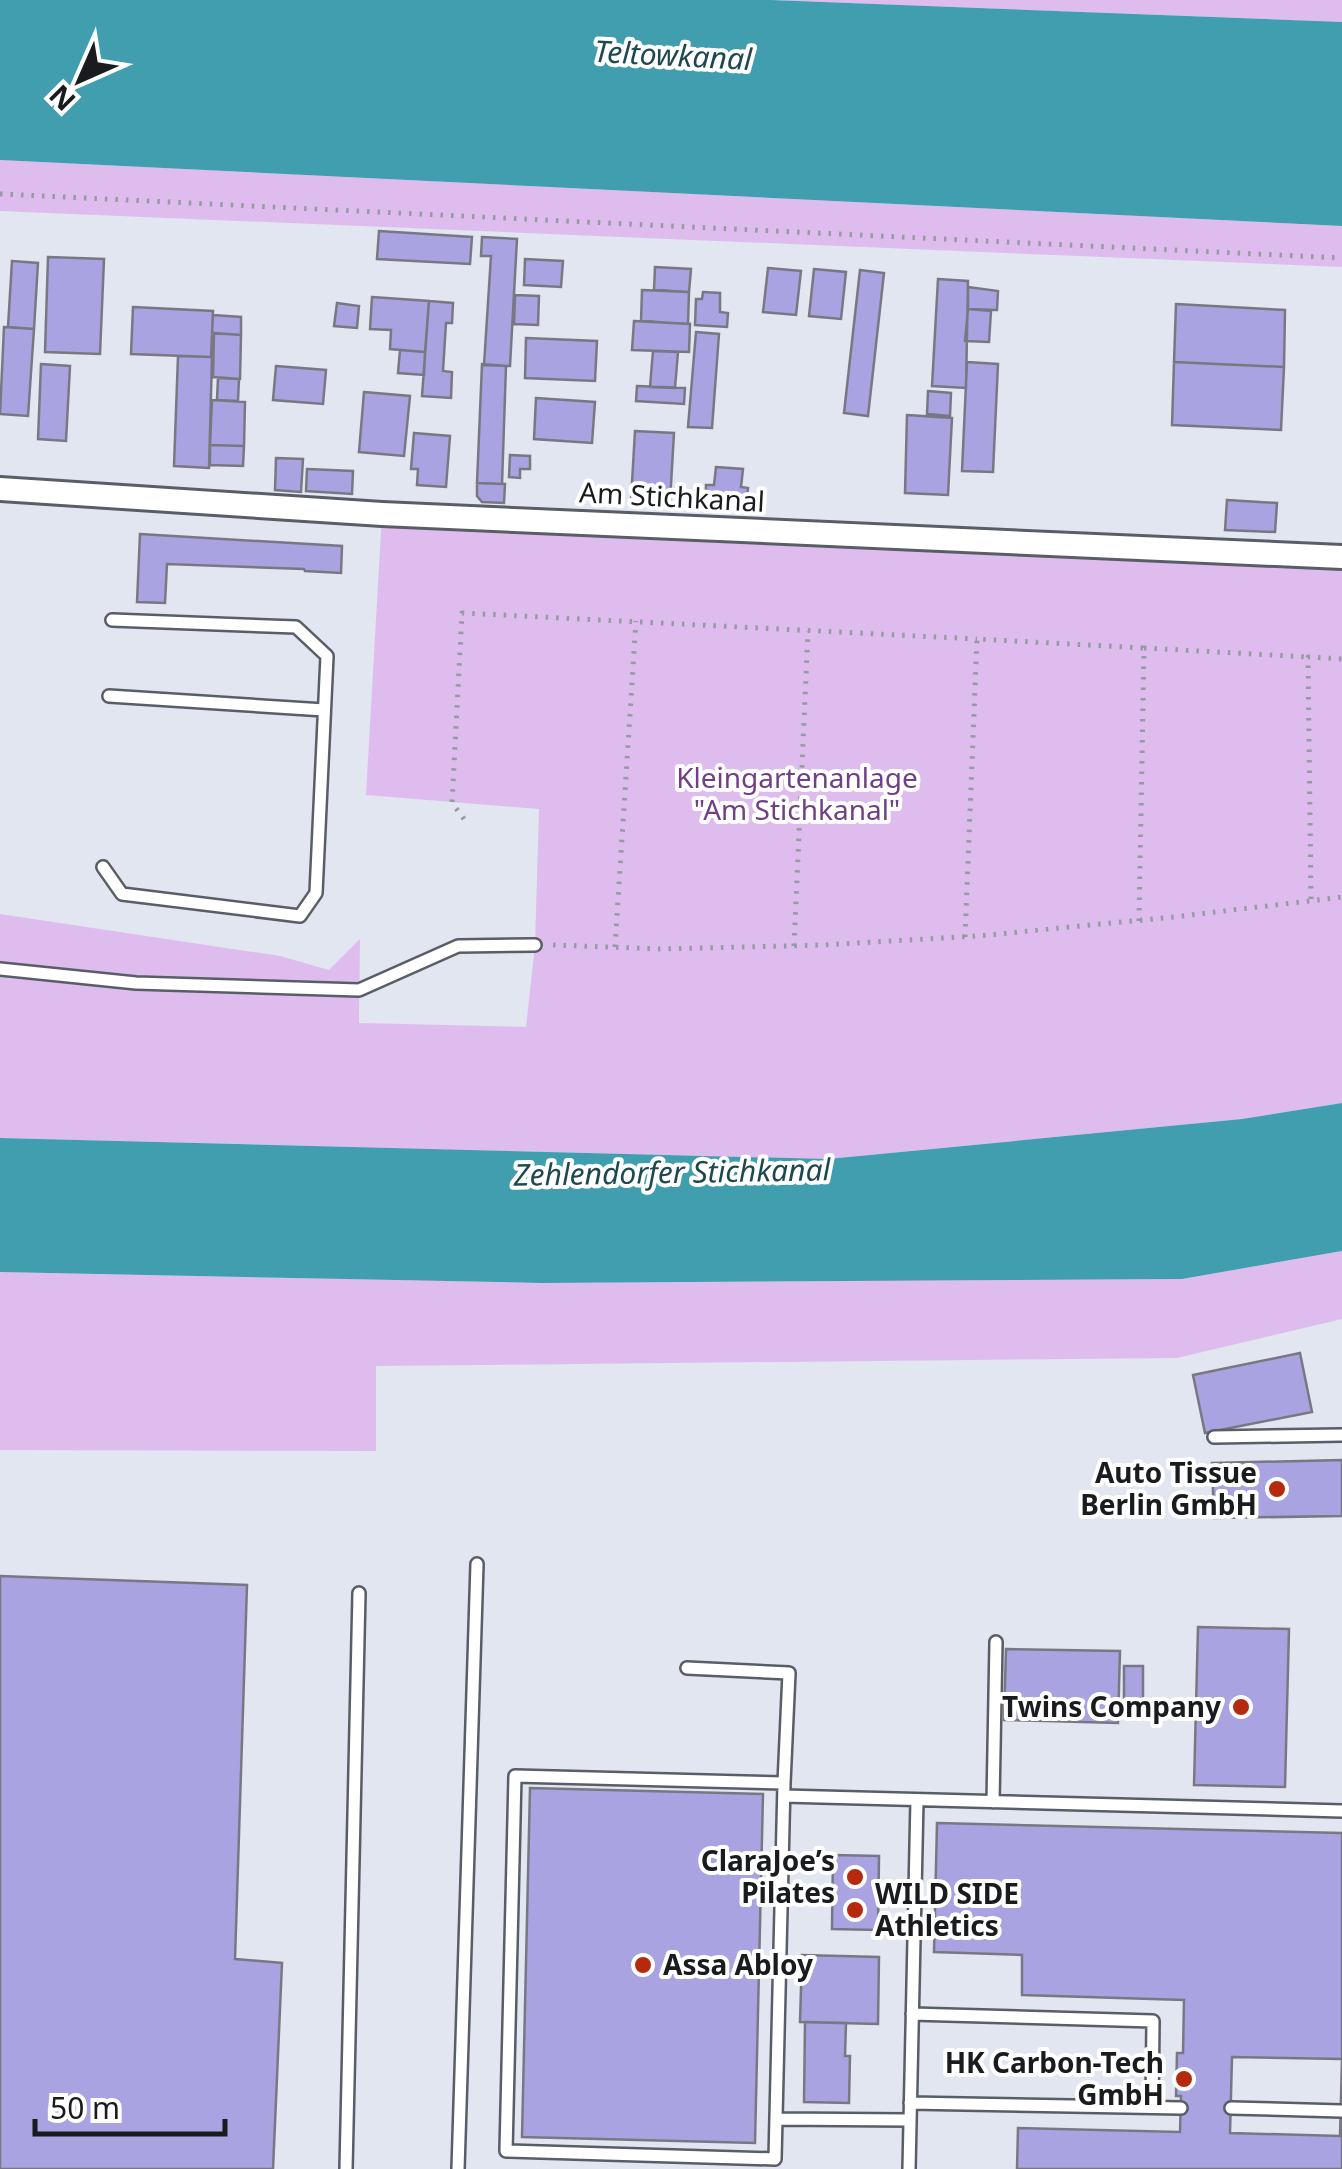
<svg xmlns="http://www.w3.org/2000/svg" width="1342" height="2169" font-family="'Noto Sans',sans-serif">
<rect width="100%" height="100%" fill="#e1e6f1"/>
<path fill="#debdee" d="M771 0H1342V22Z
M0 160 1342 226V267L0 211Z
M382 514 786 535 1342 570V1103L1242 1119 828 1159 0 1138V914L280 956 329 970 360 939 359 1023 526 1027 535 945 539 809 366 795Z
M1342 1251V1319L1177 1358 376 1366V1451L0 1450V1272L541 1283 1182 1279Z"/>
<path fill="#409eaf" d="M0 0H771L1342 22V226L0 160Z
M1342 1103V1251L1182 1279 541 1283 0 1272V1138L828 1159 1242 1119Z"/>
<path fill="#a9a3e2" stroke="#797882" stroke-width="2.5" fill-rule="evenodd" d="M379 231 472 237 470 264 377 259Z
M482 237 517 239 510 366 484 365 491 256H481Z
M48 257 104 259 100 354 45 352Z
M525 259 563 261 561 287 524 285Z
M12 261 38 263 34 329 8 327Z
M655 267 691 269 689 292 654 290Z
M768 268 801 271 796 315 763 312Z
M814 269 846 272 841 319 809 316Z
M860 270 884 273 868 416 844 413Z
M938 279 968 281 966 388 932 386Z
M968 287 998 291 997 310 968 309Z
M642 290 689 292 688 324 641 321Z
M703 292 720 293V312L728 313 727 327 695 325 696 299H702Z
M515 295 539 296 538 325 514 324Z
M372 297 429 301 425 352 390 349 391 330 370 329Z
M429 301 453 303 452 323H446L443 371 452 372 451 398 422 396Z
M337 303 359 306 357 328 334 326Z
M1176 304 1285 310 1284 367 1174 362Z
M133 307 213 311 211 357 131 354Z
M968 309 991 311 989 342 965 341Z
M213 315 241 317V335L212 333Z
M634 321 690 324 689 352 632 350Z
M4 327 34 329 28 416 0 414Z
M696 332 719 334 712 428 688 427Z
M214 333 241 335 240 379 213 377Z
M526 338 597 341 595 381 525 378Z
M400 350 425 352 424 375 398 373Z
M653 351 678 352 675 388 650 387Z
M178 356 212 357 209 468 174 466Z
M967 362 998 364 993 472 962 471Z
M1174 362 1284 367 1281 430 1172 425Z
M41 364 70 366 66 441 38 439Z
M482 364 506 366 502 484 477 483Z
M276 366 326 370 323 404 273 400Z
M218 378 239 379 238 401 217 400Z
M637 386 685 388 684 404 636 401Z
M928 391 951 393 950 416 927 414Z
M364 392 410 396 404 456 359 452Z
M536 398 595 402 592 443 534 439Z
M212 400 245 402 244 446 210 445Z
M907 415 952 418 948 495 905 493Z
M635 431 674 433 670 502 631 500Z
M414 433 450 436 446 487 417 485 418 469H411Z
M210 445 244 446 243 466 210 465Z
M510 455 530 456V469H520V478L509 477Z
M276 458 303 459 301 492 275 490Z
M716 467 743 469 741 487 748 488 747 497 706 494V485H714Z
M307 469 353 471 352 494 306 491Z
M477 483 505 484 504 503 482 502 477 496Z
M1227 500 1277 503 1275 532 1225 530Z
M140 534 342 546 341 573 305 571 304 569 167 564 165 603 137 602Z
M1300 1353 1312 1412 1205 1433 1193 1375Z
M1342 1460V1516L1214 1518 1212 1463Z
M0 1576 247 1585 235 1959 282 1963 273 2169H0Z
M1198 1627 1289 1629 1285 1787 1194 1785Z
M1006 1649 1120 1651 1118 1723 1004 1720Z
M1124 1666H1143V1703L1156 1702V1711H1124Z
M530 1788 763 1794 755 2143 522 2137Z
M937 1823 1342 1833V2169H1017L1018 2128 1180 2132 1181 2096H1176L1177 2053H1183L1184 2000 1022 1995V1955L934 1952ZM1232 2057 1342 2059 1340 2136 1230 2133Z
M833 1855 879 1856 878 1930 832 1929Z
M802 1955 879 1957 878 2024 800 2022Z
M805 2022 846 2023 845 2056H850L849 2103 804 2102Z"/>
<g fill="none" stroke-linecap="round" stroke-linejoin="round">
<g stroke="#595d66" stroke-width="16">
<path id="lane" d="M109 696 324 710
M103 867 122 894 300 916 316 893 327 656 296 627 112 620
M0 969 136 983 359 990 458 946 535 945
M1214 1437 1342 1435
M687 1668 789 1673 784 1783
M515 1776 784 1783 775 2159 506 2151Z
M784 1796 1342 1811
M993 1802 996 1642
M912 2014 1153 2021 1152 2107
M910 2103 1181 2108
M1231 2108 1341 2111
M776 2119 909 2120
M346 2169 359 1593
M458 2169 477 1564
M909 2169 917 1800"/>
</g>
<g stroke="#595d66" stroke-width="28">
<path id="street" d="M0 489 382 514 1342 557"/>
</g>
<path stroke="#969aa2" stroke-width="5" stroke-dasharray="2.5 8" stroke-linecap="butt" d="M0 194 1342 258
M464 819 452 803 462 613 977 639
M1311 899 1308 657 1342 659
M1139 921 1144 648 1308 657
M965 937 977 639 1144 648
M553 945 662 949 822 945 977 936 1174 917 1342 897
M794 946 808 631
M615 947 636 621"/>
<use href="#lane" stroke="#fff" stroke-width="11"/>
<use href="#street" stroke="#fff" stroke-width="22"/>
</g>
<g fill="#b5290f" stroke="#fff" stroke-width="4">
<circle cx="1277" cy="1489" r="10"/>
<circle cx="1241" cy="1707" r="10"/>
<circle cx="855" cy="1877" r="10"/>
<circle cx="855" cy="1910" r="10"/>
<circle cx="643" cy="1965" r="10"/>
<circle cx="1184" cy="2079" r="10"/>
</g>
<g text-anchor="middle" stroke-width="8" stroke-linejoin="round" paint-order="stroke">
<g font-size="28" fill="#191b1f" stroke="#fff">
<text transform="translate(672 497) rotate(3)" y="10">Am Stichkanal</text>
</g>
<g font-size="28" fill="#704085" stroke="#fff">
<text x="797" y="788">Kleingartenanlage<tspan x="797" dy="32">"Am Stichkanal"</tspan></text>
</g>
<g font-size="28" font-weight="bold" fill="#191b1f" stroke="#fff" text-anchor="end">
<text x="1257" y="1483">Auto Tissue<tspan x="1257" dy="32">Berlin GmbH</tspan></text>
<text x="1221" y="1717">Twins Company</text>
<text x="835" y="1871">ClaraJoe’s<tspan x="835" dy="32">Pilates</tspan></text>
<text x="875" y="1904" text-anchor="start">WILD SIDE<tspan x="875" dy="32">Athletics</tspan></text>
<text x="663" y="1975" text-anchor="start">Assa Abloy</text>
<text x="1164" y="2073">HK Carbon-Tech<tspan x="1164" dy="32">GmbH</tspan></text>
</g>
<g font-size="30" font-style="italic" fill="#1e4850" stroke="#fff">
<text transform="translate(673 56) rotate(3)" y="10">Teltowkanal</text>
<text transform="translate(672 1173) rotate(-1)" y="10">Zehlendorfer Stichkanal</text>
</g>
</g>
<g transform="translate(80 80) rotate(225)" stroke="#ffffff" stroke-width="8" paint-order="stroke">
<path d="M0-8L18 38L0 25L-18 38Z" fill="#191b1f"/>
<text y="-15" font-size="28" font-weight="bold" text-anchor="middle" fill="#191b1f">N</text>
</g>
<path d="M35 2119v15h190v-15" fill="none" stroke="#191b1f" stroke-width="5"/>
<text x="50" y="2119" font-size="30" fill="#191b1f" stroke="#ffffff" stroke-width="8" paint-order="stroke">50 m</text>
</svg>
